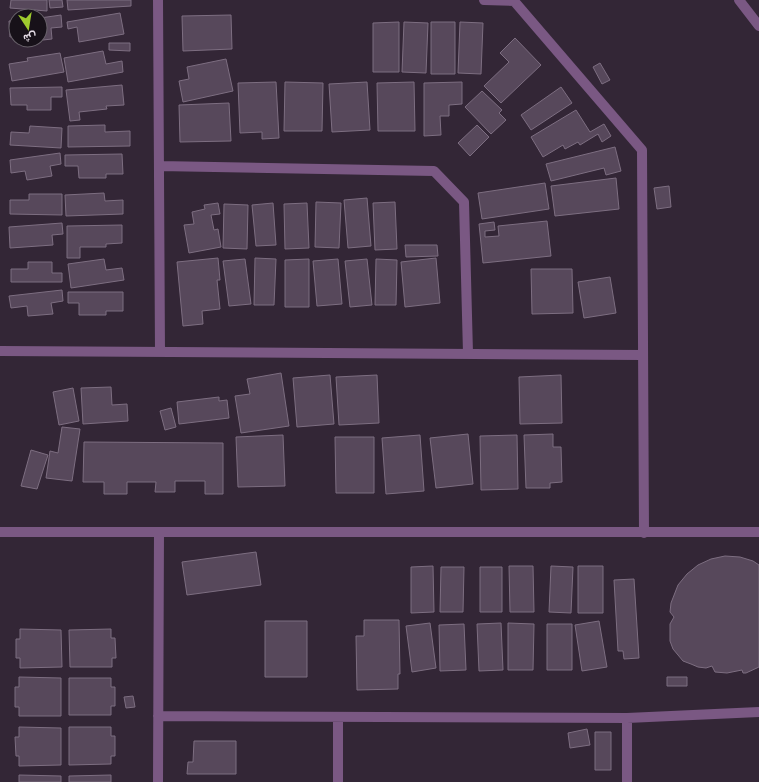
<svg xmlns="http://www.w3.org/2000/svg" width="759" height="782" font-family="'Roboto Serif',Vazirmatn,serif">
<rect width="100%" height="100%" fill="#332636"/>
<path fill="#57485b" stroke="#7d6e81" d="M11 0H47V11L10 8Z
M49 0H62L63 7 50 8Z
M67 0H131V6L68 10Z
M120 13 124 34 79 42 77 27 68 29 67 22Z
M61 15 62 27 51 28 52 39 25 42V40H40V18Z
M231 15 232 49 183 51 182 16Z
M16 20V36L10 37 9 21Z
M399 22V72H373V23Z
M404 22 428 23 426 73 402 72Z
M431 22H455V74H431Z
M460 22 483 23 481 74 458 73Z
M515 38 541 65 501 103 484 86 509 62 500 53Z
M109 43H130V51L109 50Z
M103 51 106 64 122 61 123 72 68 82 64 58Z
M60 53 64 72 12 81 9 64 28 61 27 58Z
M226 59 233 91 183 102 179 81 189 79 187 67Z
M600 63 610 80 602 84 593 67Z
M276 82 279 138 262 139V132L240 133 238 83Z
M285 82 323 83 322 131H284Z
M367 82 370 130 332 132 329 84Z
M414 82 415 131H378L377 83Z
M462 82V104L449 105V116H440L441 135 424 136V83Z
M122 85 124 105 106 106 107 109 79 112 80 120 70 121 66 90Z
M62 87V97H51V110H27V105H11L10 88Z
M561 87 572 103 531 130 521 115Z
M482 91 502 110 499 113 506 120 491 134 465 107Z
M229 103 231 141 180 142 179 105Z
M576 110 590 132 604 124 611 136 602 142 598 134 580 145 578 142 565 149 563 145 543 157 531 137Z
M105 125V132L130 131V146L68 147V126Z
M477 125 489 137 470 156 458 143Z
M30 126 62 128 61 148 10 145 11 132 29 133Z
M615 147 621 171 606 175 604 168 551 181 546 164Z
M60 153 61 164 50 166 52 176 27 180 25 171 11 173 10 160Z
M122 154 123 174H106V178H79L78 166H65V155Z
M616 178 619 209 555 216 551 186Z
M545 183 549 209 482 219 478 193Z
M669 186 671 207 657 209 654 188Z
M104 193 105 201 123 200V214L66 216 65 195Z
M29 194H62V215L10 214V200H29Z
M367 198 371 246 348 248 344 200Z
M316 202 341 203 339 248 315 247Z
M395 202 397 249 375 250 373 203Z
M218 203 220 214 211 215 214 230 218 229 221 247 189 253 184 225 194 224 192 212 205 209 204 205Z
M273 203 276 245 256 246 252 205Z
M307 203 309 248 285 249 284 204Z
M224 204 248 205 247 249 223 248Z
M547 221 551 256 483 263 479 224 494 222 495 230 485 231V237L499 236 498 226Z
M62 223 63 234 52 235 53 245 10 248 9 227Z
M122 225V243L106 244V247H80V258H67V226Z
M405 245H437L438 256 406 257Z
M218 258 220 280H217L220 309 202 311 203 324 183 326 177 262Z
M255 258 276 259 274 305H254Z
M436 258 440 303 405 307 401 262Z
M104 259 106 270 122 268 124 280 71 288 68 264Z
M245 259 251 304 229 306 223 261Z
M309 259V307H285V260Z
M338 259 342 304 317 306 313 261Z
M367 259 372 305 350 307 345 261Z
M376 259 397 260 396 305H375Z
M28 262H52V273H62V282H11V269H28Z
M531 269H572L573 313 532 314Z
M610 277 616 313 584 318 578 282Z
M62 290 63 301 51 303 53 314 28 316 27 306 11 308 9 296Z
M68 292H123V311H106V315H79V303H68Z
M281 373 289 426 241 433 235 396 250 394 247 379Z
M330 375 334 424 297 427 293 378Z
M377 375 379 423 339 425 336 377Z
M561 375 562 423 520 424 519 377Z
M111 387 112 405 127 404 128 421 83 424 81 388Z
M73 388 79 421 59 425 53 392Z
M219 397V401L227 400 229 418 179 424 177 402Z
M171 408 176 427 165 430 160 411Z
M62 427 80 429 72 481 46 478 50 451 58 453Z
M468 434 473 484 436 488 430 438Z
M553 434V447H561L562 482 550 483V488H526L524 435Z
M283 435 285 486 238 487 236 437Z
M420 435 424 491 386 494 382 438Z
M517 435 518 489 481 490 480 436Z
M335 437H374V493H336Z
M84 442 223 443V494H205V481H175V492H155L156 482H127V494H104V482H83Z
M31 450 48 455 37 489 21 486Z
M256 552 261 585 187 595 182 562Z
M725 556 740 557 753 561 759 565V667L746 673H743L742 670 727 673 715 672 712 666 706 668 698 667 691 664 683 661 673 649 670 641V624L674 617 670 612 671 603 678 585 687 574 698 565 711 559Z
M433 566 434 612 411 613V567Z
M509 566H533L534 612H510Z
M551 566 573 567 571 613 549 612Z
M578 566H603V613H578Z
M441 567H464L463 612H440Z
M480 567H502V612H480Z
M634 579 639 658 624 659 623 651H618L614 580Z
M364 620H399L400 674H398V689L357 690 356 636H364Z
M265 621H307V677H265Z
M599 621 607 667 582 671 575 625Z
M430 623 436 668 412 672 406 626Z
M501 623 503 670 479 671 477 624Z
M508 623 534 624 533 670H508Z
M464 624 466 670 440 671 439 625Z
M547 624H572V670H547Z
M20 629 61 630 62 667 20 668V658H16V639H20Z
M111 629V638H115L116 658H112V667H70L69 630Z
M19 677 61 678V716H19V707H15V687H19Z
M667 677H687V686H667Z
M69 678H111V687H115V706H111V715H69Z
M133 696 135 707 126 708 124 697Z
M19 727 61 728V765L19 766V756H16L15 737H19Z
M69 727H111V736H115V756H111V764L69 765Z
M587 729 590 745 570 748 568 733Z
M595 732H611V770H595Z
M194 741H236V774H187L188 762H193Z
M19 775 61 776V782H19Z
M111 775V782H69V776Z"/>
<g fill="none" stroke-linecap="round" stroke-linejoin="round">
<path stroke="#7a5883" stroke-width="10" d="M158 0 160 352
M484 0 514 1 642 150 644 533
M739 0 759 26
M159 166 434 171 464 202 468 353
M0 351 643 355
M0 532H759
M158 716 627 718 759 712
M338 717V782
M627 718V782
M158 782 159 532"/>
</g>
<g transform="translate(28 28) rotate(168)"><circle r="19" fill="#171119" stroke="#69626b"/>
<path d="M0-3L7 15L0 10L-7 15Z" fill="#9eca2e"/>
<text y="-6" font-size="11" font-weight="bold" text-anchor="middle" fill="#e4dce6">ش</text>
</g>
</svg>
